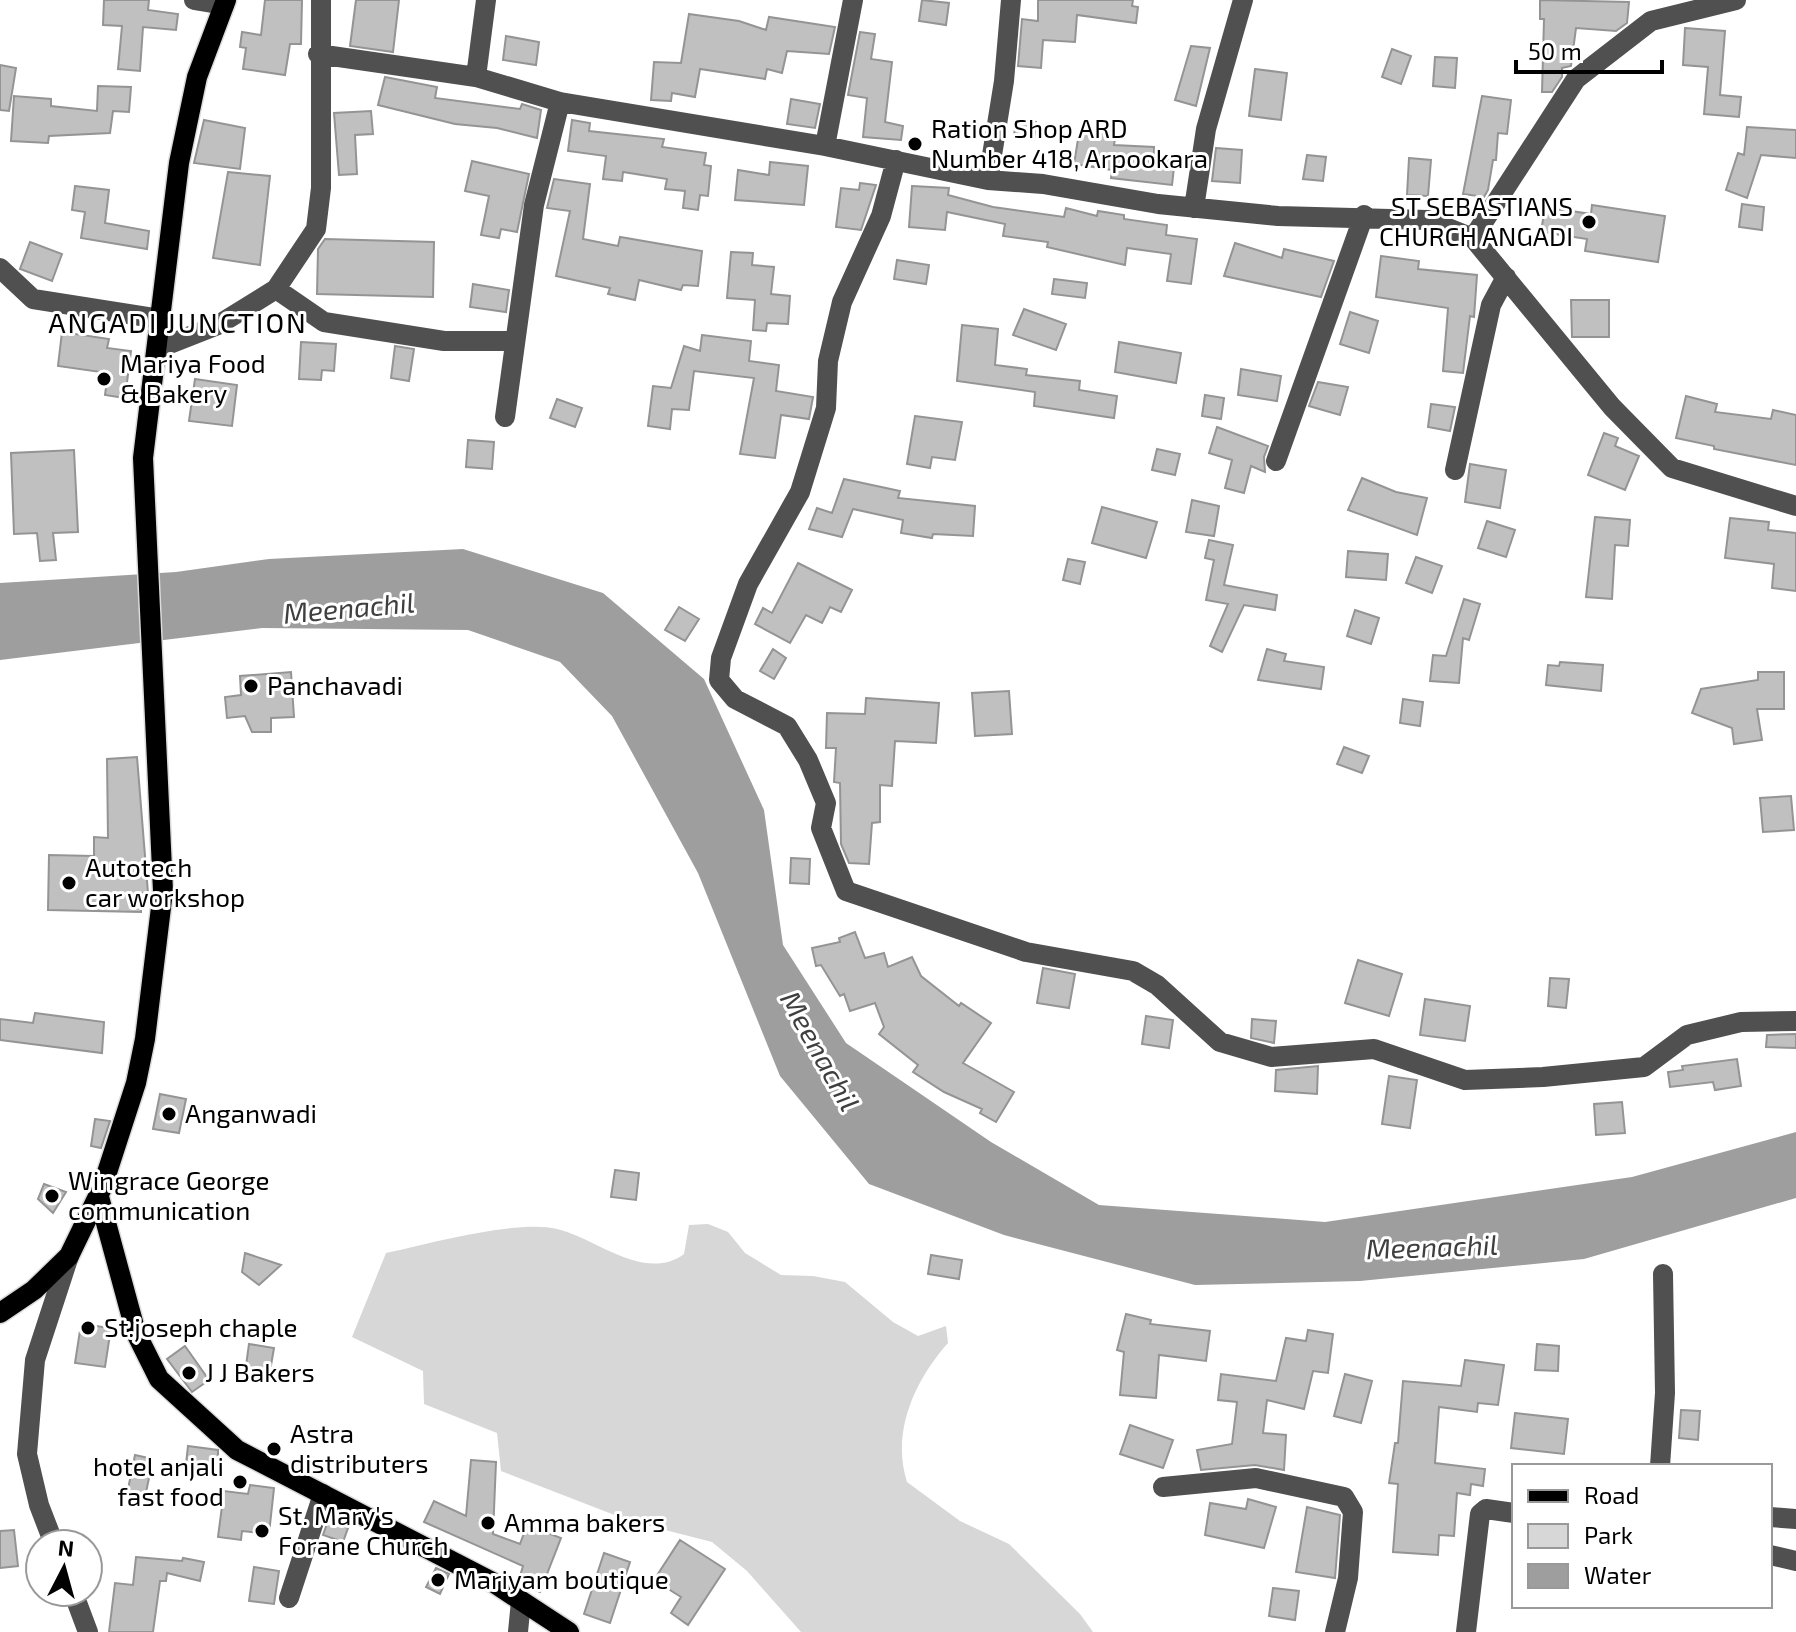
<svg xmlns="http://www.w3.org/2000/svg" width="1796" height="1632" font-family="'Exo 2',sans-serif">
<rect width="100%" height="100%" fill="#fff"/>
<path fill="#d7d7d7" d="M708 1224 728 1232 745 1253 781 1275 813 1276 845 1282 893 1322 918 1336 946 1326 948 1343C915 1380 891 1432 907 1482L960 1521 1009 1544 1080 1614 1093 1632H801L747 1571 712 1542 630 1521 501 1471 497 1433 424 1404 423 1371 352 1337 386 1253C427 1244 518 1219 557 1229 596 1238 645 1283 684 1254L689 1225Z"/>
<path fill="#9e9e9e" d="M463 549 603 593 704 679 764 810 783 945 846 1043 991 1142 1099 1205 1325 1222 1632 1177 1796 1132V1198L1584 1259 1360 1281 1195 1285 1004 1235 869 1184 780 1076 698 873 612 716 560 662 468 630 262 628 0 660V583L176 572 269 559Z"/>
<path fill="#c0c0c0" stroke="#949494" stroke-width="2" d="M104 0H149L148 10 178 14 176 30 143 27 140 71 118 69 122 26 103 25Z
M265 0H302L301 44H290L285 75 243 69 246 48 240 47 242 32 261 35Z
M356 0H399L393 52 350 46Z
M922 0 949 3 946 25 919 21Z
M1038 0H1133L1132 6 1138 7 1136 23 1077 15 1075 42 1043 40 1041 68 1018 66 1022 19 1038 21Z
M1540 0 1629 2 1627 23 1616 31 1576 28 1571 66 1562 68V77L1552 92H1542L1544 19H1540Z
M689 14 739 21 766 30 769 17 835 27 829 54 787 51 782 73 767 69 765 79 700 69 695 97 672 93 671 101 651 100 654 62 681 63Z
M1685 28 1725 31 1720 95 1741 97 1739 117 1704 114 1708 67 1683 65Z
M860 32 875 34 871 59 892 62 885 122 903 126 901 140 863 137 867 98 848 95Z
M506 36 539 42 536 65 503 60Z
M1191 46 1210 48 1196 106 1175 100Z
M1392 49 1411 56 1401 84 1382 77Z
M1435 57 1457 58 1455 88 1433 86Z
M0 65 16 68 9 111 0 110Z
M1255 69 1287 73 1281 120 1249 116Z
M385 77 437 87 435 98 520 109 522 104 541 110 537 138 497 128 455 124 378 105Z
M98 86 131 87 129 112 113 111 110 133 49 136 48 143 11 141 14 96 51 99V106L97 111Z
M1482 96 1511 100 1507 134 1498 133 1496 160H1493L1488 190 1484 197 1463 194Z
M791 99 820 104 815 128 787 124Z
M371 111 373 134 355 135 357 174 339 175 334 113Z
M204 120 245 128 240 169 194 163Z
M572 120 590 123 589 131 664 139 662 147 706 153 704 165 711 166 708 196 700 195 698 210 683 208 685 191 665 189 667 179 623 172 622 181 603 179 606 156 568 151Z
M1016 120 1036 122 1034 139 1014 136Z
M1080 127 1116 132 1114 145 1154 147V157L1175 159 1172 185 1111 178 1112 170 1074 164Z
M1747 127 1796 130V158L1761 155 1747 198 1726 190 1738 153 1744 155Z
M1216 148 1242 150 1240 183 1212 181Z
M1307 155 1326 157 1323 181 1303 179Z
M1409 158 1431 160 1428 196 1407 195Z
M472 161 529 174 517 232 501 229 499 238 481 235 489 196 465 191Z
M770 162 808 166 804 205 735 200 738 170 769 175Z
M228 172 270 176 260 265 213 258Z
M554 179 590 184 583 239 618 246 620 237 702 251 698 286 683 285 681 290 639 280 635 300 608 294 610 288 556 276 570 211 547 208Z
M860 183 876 185 861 230 836 227 841 188 859 190Z
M75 186 109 190 105 223 149 231 147 249 81 238 85 212 72 210Z
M912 186 949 188 948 195 993 207 1064 217 1066 208 1097 216 1098 211 1124 215V219L1167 225 1166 235 1197 239 1191 284 1167 281 1171 254 1127 248 1125 265 1047 247 1048 242 1003 236 1005 224 947 212 945 230 909 227Z
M1742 204 1764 207 1762 230 1739 227Z
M1592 205 1665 216 1658 262 1585 251 1587 239 1541 232 1545 207 1591 214Z
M325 239 434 242 433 297 317 294 318 249Z
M30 242 62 254 52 281 20 269Z
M1235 243 1282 258 1284 249 1334 261 1321 297 1224 276Z
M731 252 753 253 752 265 774 267 771 294 790 296 788 324 767 323 766 331 753 330 755 300 727 298Z
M1381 256 1419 261 1418 269 1477 275 1474 317 1470 316 1463 373 1443 371 1448 308 1376 297Z
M897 260 929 265 926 284 894 279Z
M1054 279 1087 283 1085 298 1052 294Z
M473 284 509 290 506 312 470 307Z
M1571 300H1609V337H1572Z
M1024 309 1066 324 1056 350 1013 335Z
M1350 312 1378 321 1369 353 1340 344Z
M962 325 998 329 995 365 1027 369 1026 375 1080 381 1079 390 1117 396 1114 418 1034 406 1035 392 957 381Z
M62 332 109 339 107 348 131 351 125 398 105 395 108 373 58 366Z
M702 335 751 341 749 361 779 365 776 391 813 397 809 419 781 415 775 458 740 454 754 378 694 371 689 410 672 409 670 429 648 426 653 386 671 388 684 346 700 351Z
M301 342 336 344 334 371 322 370 321 380 299 379Z
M1119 342 1181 353 1176 383 1115 372Z
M395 346 414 349 409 381 391 378Z
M1241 369 1281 376 1277 401 1238 395Z
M195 379 237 385 232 426 189 421Z
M1318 382 1348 387 1340 415 1309 406Z
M1205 395 1224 398 1221 419 1202 416Z
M1686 396 1717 404 1715 412 1771 419 1773 410 1796 415V465L1714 449V446L1676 438Z
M557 399 582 408 575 427 550 418Z
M1431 404 1455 407 1450 431 1428 427Z
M915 416 962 422 955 460 932 457 930 468 907 464Z
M1217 427 1268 446 1264 457 1265 472 1251 466 1244 493 1225 488 1232 460 1209 453Z
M1604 433 1618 438 1615 446 1639 456 1625 490 1588 475Z
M468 440 494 442 492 469 466 467Z
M1157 449 1180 454 1175 475 1152 470Z
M74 450 78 532 53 533 56 560 40 561 37 533 14 534 11 453Z
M1470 464 1506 470 1500 508 1465 502Z
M1362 478 1396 492 1427 498 1417 535 1348 510Z
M844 479 900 491 898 498 975 506 973 536 933 534 932 538 901 533 903 520 853 509 842 537 809 529 817 508 832 513Z
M1192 500 1219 506 1214 536 1186 532Z
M1102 507 1157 522 1146 558 1092 543Z
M1595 517 1630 520 1628 546 1615 545 1612 599 1586 597Z
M1730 518 1769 522 1768 530 1796 533V591L1772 588 1774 564 1725 558Z
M1487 521 1515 530 1506 557 1478 548Z
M1209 540 1233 545 1224 585 1277 595 1275 610 1244 605 1222 652 1210 646 1228 604 1206 600 1214 560 1205 558Z
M1348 551 1388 554 1386 580 1346 577Z
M1416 557 1442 566 1432 593 1406 583Z
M1068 559 1085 562 1080 584 1063 580Z
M798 563 852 590 841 612 830 607 822 623 806 615 790 643 755 624 763 608 772 613Z
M1464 599 1480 604 1469 640 1463 638 1459 683 1430 681 1433 655 1446 656Z
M679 607 699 619 685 641 665 630Z
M1355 610 1379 618 1371 644 1347 636Z
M773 649 786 658 774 679 760 671Z
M1267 649 1286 654 1284 661 1324 667 1321 689 1258 680Z
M1560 662 1603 665 1601 691 1546 685 1548 665 1559 666Z
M291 672 294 717 271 718V732H252L245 716 227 718 225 697 241 695 240 676Z
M1758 672H1784V709H1757L1762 740 1734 744 1732 728 1692 713 1701 689 1758 680Z
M1009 691 1012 734 975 736 972 693Z
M866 698 939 703 936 743 895 741 892 786 880 785V822L872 823 869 864 849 863 841 844 840 783 834 782 836 748H826L827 713 865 714Z
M1403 699 1423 702 1420 726 1400 723Z
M1344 747 1369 756 1362 773 1337 764Z
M137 757 148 893H141V912L48 910 49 855 94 856V837L108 838 107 759Z
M1791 796 1794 830 1763 832 1760 798Z
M791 858 810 859 809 884 790 883Z
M855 932 865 958 884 953 888 967 912 957 921 976 959 1006 961 1003 991 1023 963 1063 1014 1092 996 1122 980 1113 982 1109 944 1092 913 1072 918 1065 879 1034 884 1027 875 1003 850 1011 844 994 840 996 821 965 816 966 812 948 840 942 839 938Z
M1358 960 1402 974 1389 1016 1345 1003Z
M1043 968 1075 974 1069 1008 1037 1003Z
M1550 978 1569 979 1566 1008 1548 1006Z
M1425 999 1470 1006 1465 1041 1420 1035Z
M35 1013 104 1022 102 1053 0 1040V1019L33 1023Z
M1146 1016 1173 1020 1169 1048 1142 1044Z
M1252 1019 1276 1021 1274 1043 1251 1038Z
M1796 1034V1048L1766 1047 1767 1035Z
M1737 1059 1741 1086 1715 1090 1713 1082 1670 1087 1668 1072 1683 1070 1682 1066Z
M1318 1066 1317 1094 1275 1091 1276 1070Z
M1389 1076 1417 1080 1410 1128 1382 1124Z
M160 1094 186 1099 179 1133 153 1129Z
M1622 1102 1625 1133 1596 1135 1594 1104Z
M95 1119 110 1121 101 1148 91 1146Z
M615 1170 639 1173 636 1200 611 1197Z
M44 1184 66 1192 53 1213 38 1199Z
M245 1253 281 1265 259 1285 242 1272Z
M931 1255 962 1260 959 1279 928 1274Z
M1126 1314 1151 1320 1150 1324 1210 1331 1206 1361 1159 1355 1156 1398 1120 1395 1124 1352 1117 1350Z
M81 1324 111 1328 105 1367 75 1363Z
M1308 1330 1333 1334 1328 1373 1313 1371 1304 1409 1267 1400 1263 1433 1286 1435 1284 1470 1255 1465 1201 1470 1197 1450 1232 1444 1237 1402 1218 1400 1221 1374 1276 1381 1286 1338 1306 1341Z
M249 1344 274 1348 269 1377 245 1373Z
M1537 1344 1559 1346 1558 1371 1535 1370Z
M185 1346 209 1380 192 1392 167 1359Z
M1465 1360 1504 1365 1498 1405 1478 1403 1477 1412 1439 1407 1435 1463 1485 1469 1483 1486 1471 1484 1470 1495 1457 1493 1454 1536 1439 1535 1438 1555 1393 1552 1398 1484 1389 1483 1395 1443H1398L1403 1381 1461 1386Z
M1345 1374 1372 1381 1361 1423 1334 1416Z
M1681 1410 1700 1411 1698 1440 1679 1438Z
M1515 1413 1568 1419 1564 1454 1511 1448Z
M1130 1425 1173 1440 1163 1468 1120 1454Z
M188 1446 218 1450V1468L186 1464Z
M135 1455 153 1459 145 1497 127 1494Z
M471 1460 496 1462 493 1534 520 1544 527 1525 561 1538 540 1592 518 1583 523 1566 424 1522 434 1501 466 1516Z
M250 1485 274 1488 269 1534 242 1531 241 1540 218 1537 224 1491 248 1494Z
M1248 1499 1276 1507 1264 1548 1205 1535 1210 1503 1246 1509Z
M1307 1507 1340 1515 1335 1578 1296 1572Z
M328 1521 348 1528 343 1542 323 1535Z
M14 1530 18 1566 0 1568V1531Z
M680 1540 725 1569 688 1625 671 1613 681 1597 654 1580Z
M604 1553 630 1562 610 1623 584 1614Z
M136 1557 182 1561 183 1558 204 1562 200 1581 167 1573 166 1581H160L153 1632H109L115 1583 133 1585Z
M254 1567 279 1571 274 1604 249 1601Z
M436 1568 449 1574 440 1594 426 1587Z
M1273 1588 1299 1591 1295 1620 1269 1616Z"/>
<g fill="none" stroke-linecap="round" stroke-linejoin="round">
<g stroke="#dbdbdb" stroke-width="23">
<path id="major" d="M99 1197 136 1333 159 1379 237 1450 494 1583 569 1632
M0 1313 34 1290 69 1256 102 1188 136 1083 145 1039 163 891 143 458 179 163 197 77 226 0"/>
</g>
<path stroke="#505050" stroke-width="20" d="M194 0 224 5
M318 54 476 77 560 102 825 146 988 180 1043 184 1158 204 1278 216 1428 220 1473 238 1612 407 1672 468 1796 506
M476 77 486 0
M825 146 853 0
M896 160 881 216 842 302 828 361 826 408 800 492 748 584 721 658 719 680 735 699 787 726 808 760 826 803 821 828 846 891 1026 952 1133 971 1157 985 1220 1042 1271 1057 1374 1049 1465 1080 1543 1077 1644 1067 1687 1035 1741 1022 1796 1021
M988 180 1004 81 1011 0
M1194 208 1206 129 1243 0
M1473 238 1576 79 1651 21 1736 0
M0 268 33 299 160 319
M276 289 324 322 444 341H514
M157 349 218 325 276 289 316 229 321 188V0
M505 417 534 205 560 102
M1276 461 1364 215
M1455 470 1491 305 1506 277
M1660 1466 1665 1393 1663 1274
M1163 1487 1256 1478 1344 1497 1353 1512 1348 1578 1335 1632
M1770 1517 1796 1519
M54 1544 39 1505 27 1454 35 1360 69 1256
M1770 1555 1796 1561
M73 1592 88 1632
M289 1598 323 1494
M518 1632 521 1601
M1466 1632 1480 1514 1486 1509 1514 1513"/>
<use href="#major" stroke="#000" stroke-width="20"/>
</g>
<g fill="#000" stroke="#fff" stroke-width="3">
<circle cx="915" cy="144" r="8"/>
<circle cx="1589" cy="222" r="8"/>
<circle cx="104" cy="379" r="8"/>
<circle cx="251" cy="686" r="8"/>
<circle cx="69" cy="883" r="8"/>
<circle cx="169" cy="1114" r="8"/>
<circle cx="52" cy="1196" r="8"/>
<circle cx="88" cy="1328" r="8"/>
<circle cx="189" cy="1373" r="8"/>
<circle cx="274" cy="1449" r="8"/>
<circle cx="240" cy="1482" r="8"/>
<circle cx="488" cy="1523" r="8"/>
<circle cx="262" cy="1531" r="8"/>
<circle cx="438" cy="1580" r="8"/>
</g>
<g text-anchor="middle" stroke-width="6" stroke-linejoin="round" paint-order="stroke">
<g font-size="26" fill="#000" stroke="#fff" text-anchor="start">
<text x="931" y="138">Ration Shop ARD<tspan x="931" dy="30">Number 418, Arpookara</tspan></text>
<text x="1573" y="216" text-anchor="end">ST SEBASTIANS<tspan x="1573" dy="30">CHURCH ANGADI</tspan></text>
<text x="120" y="373">Mariya Food<tspan x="120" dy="30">&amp; Bakery</tspan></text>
<text x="267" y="695">Panchavadi</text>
<text x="85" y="877">Autotech<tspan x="85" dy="30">car workshop</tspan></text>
<text x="185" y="1123">Anganwadi</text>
<text x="68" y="1190">Wingrace George<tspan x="68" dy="30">communication</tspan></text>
<text x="104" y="1337">St.joseph chaple</text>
<text x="205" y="1382">J J Bakers</text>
<text x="290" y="1443">Astra<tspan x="290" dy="30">distributers</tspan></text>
<text x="224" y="1476" text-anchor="end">hotel anjali<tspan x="224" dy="30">fast food</tspan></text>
<text x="278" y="1525">St. Mary's<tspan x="278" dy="30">Forane Church</tspan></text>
<text x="504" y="1532">Amma bakers</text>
<text x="454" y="1589">Mariyam boutique</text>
</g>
<g font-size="28" letter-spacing="2" fill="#000" stroke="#fff">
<text x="178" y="333">ANGADI JUNCTION</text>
</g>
<g font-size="28" font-style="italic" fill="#3f3f3f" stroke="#fff">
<text transform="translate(349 608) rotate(-5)" y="10">Meenachil</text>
<text transform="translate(820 1051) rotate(61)" y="10">Meenachil</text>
<text transform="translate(1432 1247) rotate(-2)" y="10">Meenachil</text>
</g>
</g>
<rect x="1512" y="1464" width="260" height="144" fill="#ffffff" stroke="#999999" stroke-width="2"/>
<rect x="1528" y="1490" width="40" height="12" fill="#000000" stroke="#999999" stroke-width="2"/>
<text x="1584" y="1504" font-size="24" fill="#000000">Road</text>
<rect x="1528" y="1524" width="40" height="24" fill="#d7d7d7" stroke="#999999" stroke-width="2"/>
<text x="1584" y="1544" font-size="24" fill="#000000">Park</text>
<rect x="1528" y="1564" width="40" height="24" fill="#9e9e9e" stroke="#999999" stroke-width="2"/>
<text x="1584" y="1584" font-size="24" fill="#000000">Water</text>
<g transform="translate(64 1568) rotate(6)"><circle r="38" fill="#ffffff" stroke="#999999" stroke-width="2"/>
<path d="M0-6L14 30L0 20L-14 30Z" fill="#000000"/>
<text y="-12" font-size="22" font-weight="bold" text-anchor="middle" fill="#000000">N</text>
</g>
<path d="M1516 60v12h146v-12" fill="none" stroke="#000000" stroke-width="4"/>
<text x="1528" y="60" font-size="24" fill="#000000" stroke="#ffffff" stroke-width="6" paint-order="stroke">50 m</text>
</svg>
